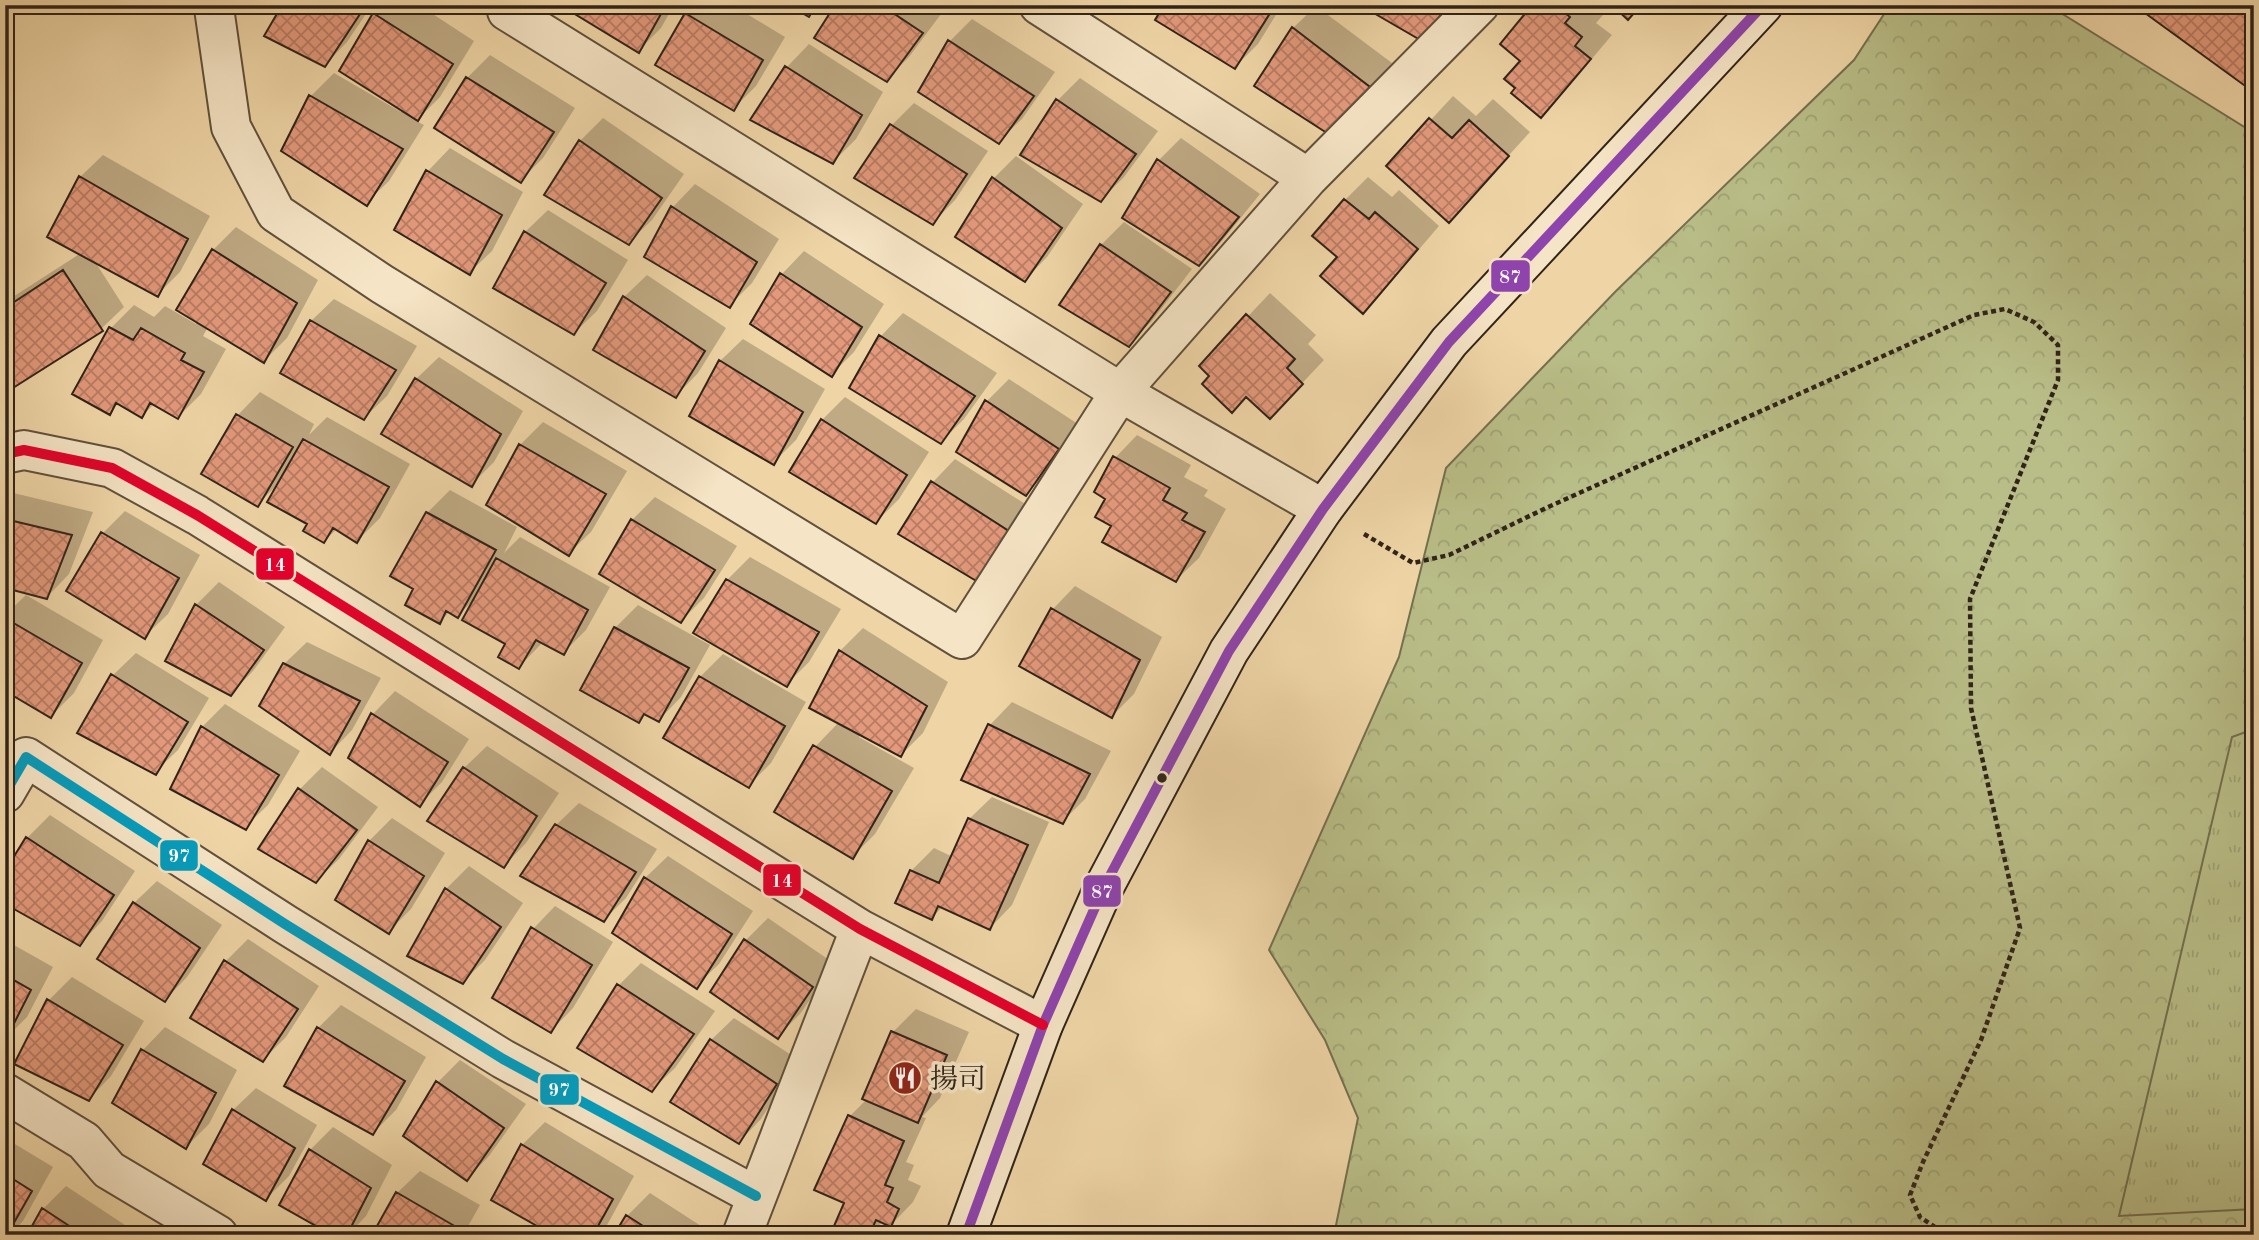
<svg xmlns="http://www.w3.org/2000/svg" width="2259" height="1240" font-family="'Old Standard TT','Noto Serif JP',serif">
<defs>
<pattern id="forest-crowns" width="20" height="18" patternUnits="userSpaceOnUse" patternTransform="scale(1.75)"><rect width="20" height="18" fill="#b9bd87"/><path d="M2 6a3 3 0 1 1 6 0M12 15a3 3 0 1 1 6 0" fill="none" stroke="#9fa274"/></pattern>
<pattern id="park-tufts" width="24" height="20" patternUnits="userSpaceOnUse" patternTransform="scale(1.75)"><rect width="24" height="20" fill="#b9bd87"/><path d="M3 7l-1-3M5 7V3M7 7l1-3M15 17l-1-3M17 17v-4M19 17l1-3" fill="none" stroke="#9fa274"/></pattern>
<pattern id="building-cross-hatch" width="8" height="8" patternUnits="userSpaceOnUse" patternTransform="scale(1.75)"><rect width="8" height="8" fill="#e3997b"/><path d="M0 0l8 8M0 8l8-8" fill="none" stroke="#b87c64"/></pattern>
</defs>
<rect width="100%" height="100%" fill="#efd5a6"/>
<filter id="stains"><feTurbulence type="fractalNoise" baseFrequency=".00286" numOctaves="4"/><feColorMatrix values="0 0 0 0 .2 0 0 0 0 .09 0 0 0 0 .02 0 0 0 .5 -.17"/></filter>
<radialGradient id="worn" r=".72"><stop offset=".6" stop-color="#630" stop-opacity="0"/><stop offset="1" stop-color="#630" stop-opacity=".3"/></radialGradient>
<path fill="url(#forest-crowns)" stroke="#747050" stroke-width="2" d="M1890 5H2048L2254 133V1235H1334L1358 1118 1325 1040 1269 950 1399 657 1446 468 1616 291 1854 60Z"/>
<path fill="url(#park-tufts)" stroke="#747050" stroke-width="2" d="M2254 729V1209L2119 1216 2232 737Z"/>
<path fill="#0003" d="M284 5H372L347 42 325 65Z
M383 5H419L474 41 440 97 416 121 424 125 389 181 366 203 284 151 311 96 334 73 401 112 402 109 341 70 374 14Z
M564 5H674L661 28 639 50Z
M694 5H732L785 37 756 86 733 109 686 14Z
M837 5H937L944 10 909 57 886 80Z
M1109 5H1121L1117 10Z
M1166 5H1282L1258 44 1235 67Z
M1363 5H1453L1422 39Z
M1534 5H1593L1604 14 1596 23 1612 35 1563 93 1541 116 1518 88Z
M1316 6 1392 63 1352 111 1293 28Z
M972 19 1055 72 1022 119 999 141 950 41Z
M809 44 883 92 856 139 833 162 753 120 787 67Z
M490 55 575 108 543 158 521 180 467 78Z
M1080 78 1158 131 1124 177 1101 200 1058 100Z
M1453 96 1476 116 1493 99 1530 132 1449 221 1388 166Z
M914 103 988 151 955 200 933 223 891 126Z
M603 118 684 174 652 220 629 242 547 195 580 141Z
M1181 138 1260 194 1222 241 1199 264 1159 160Z
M450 148 523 192 492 251 469 273 397 229 428 171Z
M103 155 210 216 180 272 157 295 94 260 124 307 101 329 5 391V302L81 253 80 177Z
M1016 156 1083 204 1047 257 1025 280 994 178Z
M1368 177 1392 197 1399 190 1439 226 1385 289 1363 311 1339 256 1315 236 1345 200Z
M695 184 779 239 752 283 729 306 647 256 673 207Z
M548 210 628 260 597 311 574 333 525 232Z
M1124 222 1192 269 1151 322 1128 344 1101 245Z
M236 227 318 280 287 338 264 361 208 327 203 336 226 349 201 394 178 417 154 404 142 416 119 403 109 412 75 393 111 328 134 305 154 317 165 306 196 324 213 250Z
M804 251 884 304 854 352 832 374 752 323 782 274Z
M647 275 726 328 698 373 676 396 624 297Z
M1270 293 1316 335 1308 344 1324 360 1292 394 1247 395 1212 375 1201 366Z
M334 299 417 346 387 396 364 418 311 321Z
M903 313 997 373 964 419 941 442 852 388 881 336Z
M743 339 825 389 796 440 773 463 720 361Z
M439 357 523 411 494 462 471 485 416 379Z
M1009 379 1081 426 1048 471 1026 494 987 401Z
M260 392 314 424 309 435 327 417 410 464 380 518 357 541 337 529 324 541 277 485 258 504 204 474 238 415Z
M845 397 929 452 899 499 876 522 822 420Z
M543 422 627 471 591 532 568 554 520 445Z
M1137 435 1191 465 1184 477 1208 490 1204 496 1226 509 1199 558 1176 580 1114 525 1108 498 1115 458Z
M955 459 1033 509 978 580 933 482Z
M450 490 517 527 504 553 520 537 610 587 586 630 563 653 543 642 519 667 508 643 474 600 458 615 450 611 440 622 416 588 427 513Z
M5 491 93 512 69 574 47 597 5 586Z
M655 497 737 546 704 598 681 621 632 520Z
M125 511 200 555 168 614 145 636 103 533Z
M750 557 841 609 809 662 786 685 695 632 727 580Z
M219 582 285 627 253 671 231 694 196 605Z
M1075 586 1162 637 1134 694 1112 716 1021 665 1053 609Z
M26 595 103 640 74 693 51 716 5 689V615Z
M638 605 710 645 681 697 659 720 646 713 639 721 615 628Z
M863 628 948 682 923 733 901 755 861 734 859 737 914 768 875 834 852 857 815 747 839 722 840 651Z
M307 642 381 678 352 730 330 753 284 664Z
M136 653 209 698 178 750 155 772 113 675Z
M723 654 806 702 771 763 749 785 700 677Z
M395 691 469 739 442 782 420 804 350 757 373 714Z
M1012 702 1111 751 1085 799 1063 821 990 725Z
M225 704 300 751 268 805 245 827 172 789 202 727Z
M487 746 559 793 526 843 504 866 464 768Z
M322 767 378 807 339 859 316 881 299 790Z
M992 797 1049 822 1012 905 990 928 943 906 932 918 911 871 934 848 953 857 969 819Z
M579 803 657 849 626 898 604 920 556 825Z
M50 815 135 871 102 921 80 944 27 838Z
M392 818 445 853 411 909 389 931 369 841Z
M668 856 753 911 719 964 696 986 645 878Z
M469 866 523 903 485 960 463 982 410 955 446 889Z
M157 881 222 925 187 977 165 1000 134 903Z
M555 906 613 942 573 1008 551 1031 533 929Z
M768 918 835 964 800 1014 778 1036 712 991 746 940Z
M248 939 319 986 286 1037 263 1060 225 962Z
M5 940 53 967 27 1017 5 1039Z
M641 963 715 1011 675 1068 652 1090 619 985Z
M72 977 144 1021 111 1076 89 1099 17 1064 49 1000Z
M341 1005 426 1057 396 1110 373 1133 318 1028Z
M916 1009 969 1032 940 1098 922 1117 926 1118 906 1162 914 1165 908 1180 921 1186 913 1202 891 1225 883 1221 870 1235H857L847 1202 850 1116 867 1099 864 1098 893 1032Z
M734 1018 799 1060 761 1119 739 1142 711 1040Z
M165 1027 237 1070 209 1124 186 1147 143 1050Z
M460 1060 526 1104 489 1156 467 1179 438 1082Z
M256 1088 317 1125 289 1176 266 1199 233 1110Z
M545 1122 634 1176 606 1227 598 1235H557L522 1145Z
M333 1127 392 1165 366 1216 348 1235H336L310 1150Z
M5 1138 53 1167 23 1221 10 1235H5Z
M420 1171 480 1205 463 1235H374L397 1193Z
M66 1186 134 1231 132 1235H29L43 1209Z
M650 1193 715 1235H616L627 1216Z"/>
<path fill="url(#building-cross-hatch)" stroke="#302319" stroke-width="2" d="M282 5H366L325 67 264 36Z
M560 5H666L639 53Z
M788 5H816L809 17Z
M835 5H881L923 33 887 82 814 38Z
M1164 5H1263L1272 10 1235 69 1155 20Z
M1360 5H1448L1422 41Z
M1532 5H1556L1570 17 1565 23 1582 37 1575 46 1591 59 1541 118 1511 93 1515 88 1504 79 1520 61 1500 44Z
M1612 5H1641L1628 20Z
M2134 5H2254V81L2248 88Z
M373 13 453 64 418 121 339 71Z
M685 13 763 60 734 111 655 65Z
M1292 27 1370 87 1330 135 1254 86Z
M948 40 1034 96 999 144 918 92Z
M785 66 862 115 833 164 750 120Z
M466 77 554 132 521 183 434 128Z
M309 95 403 149 367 206 281 151Z
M1056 99 1136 154 1101 202 1020 155Z
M1429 118 1452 138 1469 120 1509 156 1449 223 1386 166Z
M890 124 967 174 933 225 854 178Z
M579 140 662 198 629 245 544 195Z
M1157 159 1239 217 1199 266 1122 218Z
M426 170 502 215 470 275 394 230Z
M79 176 188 239 158 297 47 237Z
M992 177 1062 228 1025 282 955 237Z
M1344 199 1369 219 1375 212 1418 249 1363 314 1320 276 1337 257 1312 236Z
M671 206 757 262 730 308 644 257Z
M524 231 606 283 574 335 493 288Z
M1100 244 1171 292 1129 347 1059 305Z
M212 249 297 303 264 363 176 310Z
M63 270 103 331 5 393V308Z
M780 273 862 327 832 377 750 324Z
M623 296 705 351 676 398 593 350Z
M1246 314 1295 359 1287 368 1303 384 1270 419 1246 397 1232 413 1202 384 1209 376 1199 366Z
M310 320 396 370 364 420 280 373Z
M109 327 133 340 141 328 185 353 181 360 204 372 178 419 150 403 142 418 116 403 110 415 72 394Z
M879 335 975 396 941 444 849 388Z
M719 360 803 412 774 465 689 416Z
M415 378 501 434 472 487 381 434Z
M985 400 1059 449 1026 496 956 452Z
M236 414 293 447 258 507 201 474Z
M821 419 907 475 876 524 789 472Z
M303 439 389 487 357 543 333 528 324 543 303 531 307 524 267 502Z
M519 444 606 494 569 556 486 505Z
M1113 456 1170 488 1163 500 1187 513 1182 520 1205 532 1176 582 1102 542 1111 526 1095 517 1105 499 1094 492Z
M931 481 1012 533 978 582 898 534Z
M426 512 496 550 458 618 446 611 440 624 405 605 413 589 390 576Z
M5 519 72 535 47 599 5 588Z
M631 519 715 570 681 623 599 574Z
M101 532 179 578 145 639 66 591Z
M496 558 588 610 564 655 536 640 519 669 498 657 505 644 462 620Z
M726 579 819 632 787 687 693 633Z
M195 604 264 650 231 696 165 661Z
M1051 608 1140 660 1112 718 1019 666Z
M5 618 82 663 51 718 5 691Z
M614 627 689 668 659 722 644 714 639 723 580 690Z
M839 650 927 706 901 757 809 708Z
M283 663 360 701 330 755 259 706Z
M111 674 188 722 156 775 77 733Z
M699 676 785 726 749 788 663 738Z
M371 713 448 762 420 807 348 758Z
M988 724 1090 774 1063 824 961 780Z
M201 726 279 775 246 830 170 789Z
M813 745 892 791 853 859 774 812Z
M463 767 537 816 504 868 427 821Z
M298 788 357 830 316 883 258 849Z
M968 818 1028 845 990 930 938 906 932 920 895 903 910 870 939 883Z
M555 824 636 872 604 922 520 876Z
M26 837 114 895 80 946 5 904V871Z
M368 840 424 876 389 934 335 900Z
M644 877 732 934 697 989 612 933Z
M445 888 501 927 463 984 407 956Z
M133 902 200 948 165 1002 97 959Z
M531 927 592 965 551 1033 492 998Z
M744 939 813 987 778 1039 710 992Z
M224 960 298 1009 263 1062 190 1018Z
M5 975 31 990 5 1041Z
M617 984 694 1034 652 1092 577 1048Z
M47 999 123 1045 89 1101 14 1064Z
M317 1027 405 1081 373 1135 284 1086Z
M891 1031 947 1055 918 1123 862 1099Z
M710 1039 777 1084 739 1144 670 1102Z
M141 1049 216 1093 186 1149 112 1103Z
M436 1081 504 1128 467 1181 403 1136Z
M232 1109 295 1148 266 1201 203 1164Z
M848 1115 904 1141 885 1185 893 1188 887 1202 899 1209 891 1227 876 1220 869 1235H853L834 1226 844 1203 814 1190Z
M521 1144 613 1199 593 1235H553L491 1200Z
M309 1149 371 1188 347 1235H332L279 1205Z
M5 1174 32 1191 7 1235H5Z
M396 1192 458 1228 454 1235H372Z
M42 1208 83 1235H27Z
M626 1215 657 1235H614Z"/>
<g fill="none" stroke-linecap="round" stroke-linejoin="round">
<g stroke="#60503c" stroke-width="42">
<path id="street" d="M216 5 214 8 231 127 276 213 382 284 962 639 1120 392 1308 178 1479 5
M510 5 507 11 1120 392 1323 509
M1039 5 1308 178
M5 454 24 450 112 468 197 515 860 929 1043 1025
M5 793 26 757 285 924 503 1059 756 1196
M5 1093 84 1141 109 1170 218 1235
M742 1235 860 929"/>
</g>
<g stroke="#302319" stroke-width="42">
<path id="secondary" d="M966 1235 1043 1025 1104 887 1229 651 1323 509 1449 342 1763 5"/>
</g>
<path stroke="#302319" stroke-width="4.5" stroke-dasharray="5 3.5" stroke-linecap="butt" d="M1364 534 1413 563 1449 555 1546 508 1974 315 2005 309 2034 322 2058 345V380L1970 599 1971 708 2020 928 1981 1040 1923 1162 1910 1195 1920 1217 1947 1235"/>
<use href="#street" stroke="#f5e4c5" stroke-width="38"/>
<use href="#secondary" stroke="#f5e4c5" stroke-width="38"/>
<g stroke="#f5e4c5" stroke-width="16">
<path id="bus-1" d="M966 1235 1043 1025 1104 887 1229 651 1323 509 1449 342 1763 5"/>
</g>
<g stroke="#f5e4c5" stroke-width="16">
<path id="bus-2" d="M5 454 24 450 112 468 197 515 860 929 1043 1025"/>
</g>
<g stroke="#f5e4c5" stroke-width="16">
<path id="bus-3" d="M5 793 26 757 285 924 503 1059 756 1196"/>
</g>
<use href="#bus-1" stroke="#8e44ad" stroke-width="10"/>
<use href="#bus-2" stroke="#e4002b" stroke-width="10"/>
<use href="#bus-3" stroke="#059cbc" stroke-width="10"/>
</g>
<defs>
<g id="restaurant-disc" transform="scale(1.75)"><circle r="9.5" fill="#8f2418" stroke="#f5e4c5"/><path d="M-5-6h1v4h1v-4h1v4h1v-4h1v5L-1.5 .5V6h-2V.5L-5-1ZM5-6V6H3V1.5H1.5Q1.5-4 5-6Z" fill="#fff"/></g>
</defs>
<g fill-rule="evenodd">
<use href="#restaurant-disc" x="905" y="1078"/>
</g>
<circle fill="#302319" stroke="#f5e4c5" stroke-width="2.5" cx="1162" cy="778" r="6"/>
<g text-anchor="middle" stroke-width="7" stroke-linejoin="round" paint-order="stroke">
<g font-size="28" fill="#302319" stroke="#f5e4c5" text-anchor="start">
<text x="930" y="1088">揚司</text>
</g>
</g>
<g stroke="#f5e4c5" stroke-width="2.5">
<rect x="1490" y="259" width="41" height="34" rx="7" fill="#8e44ad"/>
<rect x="255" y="547" width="40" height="34" rx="7" fill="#e4002b"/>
<rect x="159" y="839" width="40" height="33" rx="7" fill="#059cbc"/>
<rect x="762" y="863" width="40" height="34" rx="7" fill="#e4002b"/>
<rect x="1082" y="874" width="40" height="34" rx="7" fill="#8e44ad"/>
<rect x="539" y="1073" width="41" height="33" rx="7" fill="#059cbc"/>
</g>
<g font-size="19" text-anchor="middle" font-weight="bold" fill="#fff">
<text x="1510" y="283">87</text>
<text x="275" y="571">14</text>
<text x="179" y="862">97</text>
<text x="782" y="887">14</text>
<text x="1102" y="898">87</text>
<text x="559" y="1096">97</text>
</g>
<rect width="2259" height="1240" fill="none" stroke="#efd5a6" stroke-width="28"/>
<rect x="7" y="7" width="2245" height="1226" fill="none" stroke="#302319" stroke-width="3.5"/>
<rect x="14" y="14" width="2231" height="1212" fill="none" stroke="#302319" stroke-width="2"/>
<rect width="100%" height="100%" filter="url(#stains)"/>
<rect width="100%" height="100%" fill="url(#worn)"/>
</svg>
